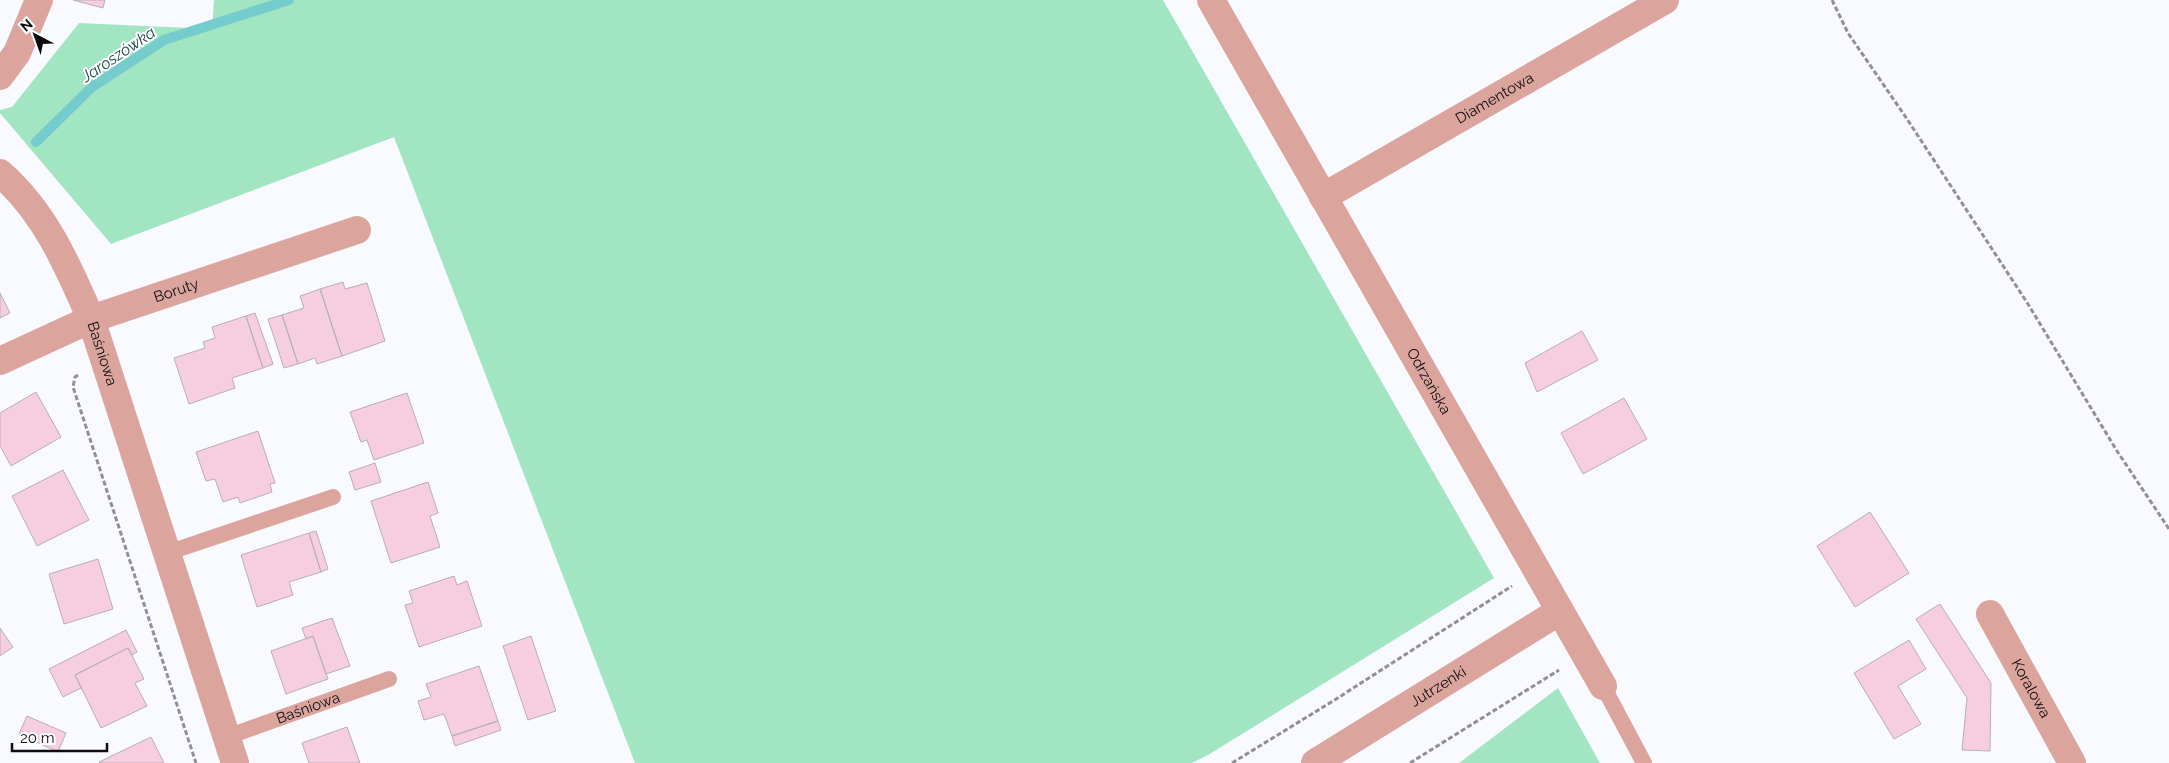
<svg xmlns="http://www.w3.org/2000/svg" width="2169" height="763" font-family="Raleway,sans-serif">
<rect width="100%" height="100%" fill="#f9faff"/>
<path fill="#a1e5c3" d="M214 0H1163L1494 578 1208 755 1192 763H635L394 137 111 244 0 113V110L12 107 79 23 212 29Z
M1558 688 1600 763H1459Z"/>
<g fill="none" stroke-linecap="round" stroke-linejoin="round">
<path stroke="#74cccd" stroke-width="10" d="M36 142 92 87 164 40 289 0"/>
</g>
<path fill="#f7cedf" stroke="#b7afb2" d="M73 0H105L103 8Z
M343 282 345 289 367 283 385 341 342 356 320 289Z
M320 289 342 356 317 364 315 358 298 364 282 315 304 308 300 296Z
M0 293 10 313 0 318Z
M255 313 273 364 263 368 246 316Z
M282 315 298 364 284 368 268 319Z
M246 316 263 368 232 378 235 388 189 404 174 358 205 348 203 342 215 338 212 327Z
M1582 331 1598 360 1537 392 1525 363Z
M36 392 61 437 11 466 0 446V413Z
M407 393 424 443 374 460 367 440 361 442 350 412Z
M1624 398 1647 439 1583 474 1561 433Z
M258 431 275 483 270 484 272 492 240 503 238 497 223 502 215 479 206 481 196 452Z
M375 463 381 482 355 490 349 472Z
M63 470 89 520 37 546 12 496Z
M428 482 438 513 430 516 440 547 391 563 371 501Z
M1870 512 1909 573 1855 607 1817 546Z
M316 531 328 569 321 572 309 533Z
M309 533 321 572 289 582 293 595 257 607 241 555Z
M98 559 113 609 64 624 49 574Z
M454 576 457 585 467 581 482 626 419 647 405 605 413 603 409 591Z
M1940 604 1991 683 1990 751 1962 750 1967 698 1916 619Z
M332 618 350 666 326 674 313 636 306 639 302 628Z
M0 628 13 647 0 656Z
M126 630 137 652 132 655 128 648 75 675 81 688 63 697 49 669Z
M313 636 328 679 286 694 271 651Z
M531 636 556 711 528 720 503 646Z
M1909 640 1926 669 1898 686 1921 724 1894 739 1854 673Z
M128 648 144 679 135 683 147 706 101 728 75 675Z
M479 666 498 721 452 736 444 714 424 720 418 701 431 697 426 684Z
M27 716 66 733 58 752 19 734Z
M498 721 501 730 455 746 452 736Z
M347 727 360 763H309L302 743Z
M151 737 164 763H100L99 762Z"/>
<g fill="none" stroke-linecap="round" stroke-linejoin="round">
<path stroke="#919195" stroke-width="3" stroke-dasharray="5 2.5" stroke-linecap="butt" d="M1832 0 1848 33 1907 119 2028 304 2117 451 2169 529
M78 375 75 377 73 387 196 763
M1232 763 1333 701 1512 586
M1410 763 1559 670"/>
<g stroke="#dba59d" stroke-width="16">
<path d="M167 553 333 497"/>
<path d="M1603 686 1644 763"/>
<path id="s1" d="M227 737 389 679"/>
</g>
<g stroke="#dba59d" stroke-width="28">
<path id="s2" d="M1211 0 1603 686"/>
<path d="M0 76 17 53 39 0"/>
<path id="s3" d="M0 173C45 212 68 266 91 319L235 763"/>
<path id="s4" d="M1323 197 1665 0"/>
<path id="s5" d="M0 361 91 319 357 230"/>
<path id="s6" d="M1990 614 2072 763"/>
<path id="s7" d="M1315 763 1560 611"/>
</g>
</g>
<g text-anchor="middle" stroke-width="4" stroke-linejoin="round" paint-order="stroke">
<g font-size="15" fill="#0d0d10" stroke="#fff">
<text dy="5" stroke="none"><textPath href="#s4" startOffset="198">Diamentowa</textPath></text>
<text dy="5" stroke="none"><textPath href="#s5" startOffset="190">Boruty</textPath></text>
<text dy="5" stroke="none"><textPath href="#s3" startOffset="210">Baśniowa</textPath></text>
<text dy="5" stroke="none"><textPath href="#s2" startOffset="439">Odrzańska</textPath></text>
<text dy="5" stroke="none"><textPath href="#s7" startOffset="145">Jutrzenki</textPath></text>
<text dy="5" stroke="none"><textPath href="#s6" startOffset="85">Koralowa</textPath></text>
<text dy="5" stroke="none"><textPath href="#s1" startOffset="86">Baśniowa</textPath></text>
</g>
<g font-size="16" font-style="italic" fill="#20494a" stroke="#fff">
<text transform="translate(118 54) rotate(-34)" y="6">Jaroszówka</text>
</g>
</g>
<g transform="translate(35 35) rotate(319)" stroke="#ffffff" stroke-width="4" paint-order="stroke">
<path d="M0-4L9 19L0 12L-9 19Z" fill="#0d0d10"/>
<text y="-8" font-size="14" font-weight="bold" text-anchor="middle" fill="#0d0d10">N</text>
</g>
<path d="M12 743v8h95v-8" fill="none" stroke="#0d0d10" stroke-width="2.5"/>
<text x="20" y="743" font-size="15" fill="#0d0d10" stroke="#ffffff" stroke-width="4" paint-order="stroke">20 m</text>
</svg>
